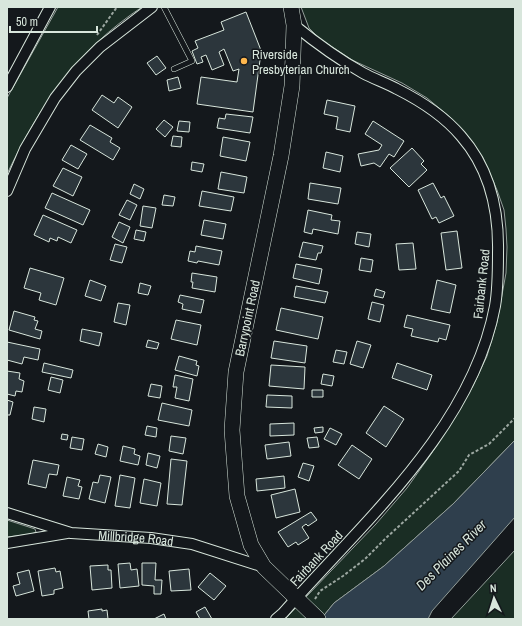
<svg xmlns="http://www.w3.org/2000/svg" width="522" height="626" font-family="'Archivo Narrow',sans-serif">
<rect width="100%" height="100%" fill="#14181c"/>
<path fill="#1a2d24" stroke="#939e99" d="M58 7H142C77 50 40 105 7 174V98Z
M301 7H515V440L453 504 384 566 334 603 321 619H285L376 524 407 488 431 454 462 404 473 386 487 356 497 322 506 273 507 247 506 229 504 210 497 190 483 158 470 139 451 118 427 98 402 83 352 60 320 39 309 28Z
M7 520 35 529 36 532 32 534 7 537Z
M515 550V619H451Z"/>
<path fill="#2f3f4d" stroke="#939e99" d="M515 440V517L432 611 428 619H321L334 603 384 566 453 504Z"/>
<path fill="#2c363c" stroke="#d8e6dc" d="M246 12 264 58 260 60 253 112 197 104 201 77 237 82 239 69 233 71 224 49 219 52 224 65 212 70 206 55 201 57 203 62 197 64 192 51 198 48 195 41 224 30 221 22Z
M157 56 166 68 156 75 147 63Z
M178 77 181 88 169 91 167 80Z
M102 95 114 103 118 97 132 107 118 128 92 110Z
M327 100 355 106 350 132 336 129 338 117 324 114Z
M226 114 253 117 250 133 217 128 219 118 225 119Z
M164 120 173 127 165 137 156 129Z
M179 121 190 122 189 132 177 131Z
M373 121 404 141 394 157 389 154 380 167 374 163 361 166 358 154 379 150 382 145 365 134Z
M90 125 112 138 110 142 120 148 113 160 80 140Z
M173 136 182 137 181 147 171 146Z
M223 137 250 142 246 161 220 156Z
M71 145 87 154 78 169 62 160Z
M412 148 424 161 421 164 427 170 409 187 390 168Z
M326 152 343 156 340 172 323 168Z
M192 162 204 164 202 172 191 170Z
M63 168 82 177 73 196 53 186Z
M221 172 247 177 244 193 218 189Z
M310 183 341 188 338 204 308 199Z
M433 183 441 198 444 196 454 216 439 223 436 217 432 219 418 190Z
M134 184 144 189 140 199 130 194Z
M202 191 234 197 231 211 199 206Z
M52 193 90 210 83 225 45 208Z
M164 195 175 197 173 206 162 205Z
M127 200 137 205 130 220 119 215Z
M143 206 156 208 152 228 140 226Z
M308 210 332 215 331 220 340 221 338 234 313 229 312 234 304 232Z
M43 215 77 230 71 243 58 237 57 241 50 238 49 242 34 235Z
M204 220 226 224 223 239 201 235Z
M119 222 130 227 123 243 112 237Z
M136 230 146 232 144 241 134 239Z
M457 231 462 268 446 270 441 233Z
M357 232 371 234 369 247 355 244Z
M303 242 323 246 321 253H318L316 260 299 257Z
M413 243 416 269 399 270 396 244Z
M115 244 127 247 122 263 110 260Z
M196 246 222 251 219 265 198 261 197 263 188 261 190 251 195 252Z
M361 258 373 260 371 272 359 270Z
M296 264 322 269 319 284 293 278Z
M30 268 64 278 56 305 39 300 41 293 24 288Z
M192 273 217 277 215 292 192 288 193 282H191Z
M90 280 106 286 101 301 85 296Z
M437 280 456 285 450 313 431 309Z
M140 283 151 286 148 295 138 293Z
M296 286 328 292 325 303 294 297Z
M376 289 385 292 383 298 374 296Z
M180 295 204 300 201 313 182 309 183 304 178 302Z
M372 302 384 305 380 322 368 319Z
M118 303 130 305 126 325 114 322Z
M281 308 323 317 318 339 276 330Z
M14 311 35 317 34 320 38 321 35 329 42 331 40 339 9 330Z
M407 315 450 325 446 340 439 338 438 342 411 336 413 329 404 327Z
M176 320 201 325 197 345 171 339Z
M82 329 102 333 99 346 80 341Z
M148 340 159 343 157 349 146 347Z
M274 341 307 346 305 363 271 358Z
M357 341 371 345 363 368 350 364Z
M7 342 40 349 38 360 24 357 22 364 7 360Z
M336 350 347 352 344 364 333 362Z
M179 356 197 361 196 365 199 366 197 376 175 370Z
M44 363 73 370 71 378 42 372Z
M397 363 432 375 427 390 392 378Z
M271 365 305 367 304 389 269 386Z
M7 371 20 373 19 379 24 381 22 392 16 391 15 396 7 394Z
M323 374 334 376 332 386 321 384Z
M175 375 193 379 189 401 175 398 177 387H173Z
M51 377 63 380 60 393 48 390Z
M151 384 162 386 160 398 148 396Z
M312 390H323V397H312Z
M267 395 292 396V408L266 407Z
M7 400 13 402 10 415H7Z
M162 403 192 410 189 426 158 420Z
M384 406 404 419 386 447 366 433Z
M34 407 46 409 44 422 32 419Z
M294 423V435L270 436V424Z
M147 426 157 428 156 437 145 435Z
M323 427V432L315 433 314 428Z
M330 428 342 434 336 445 324 439Z
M62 434 68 435 67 440 61 439Z
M171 436 186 438 183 454 169 451Z
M72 437 84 439 82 450 70 448Z
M317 437 319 447 309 448 307 438Z
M289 442 291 456 267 459 265 445Z
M98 444 108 447 106 457 95 454Z
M352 445 372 459 359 479 338 465Z
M123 446 135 449 134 454 140 456 138 465 120 461Z
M148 453 160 456 157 468 146 465Z
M171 459 187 461 182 505 167 504Z
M33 460 59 465 57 475 49 474 46 488 28 484Z
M303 463 314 466 309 481 298 477Z
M100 475 111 477 105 503 89 499 93 482 98 483Z
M120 475 135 478 130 508 115 506Z
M284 476 285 488 257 491 256 479Z
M67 477 80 480 78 486 82 487 79 499 63 496Z
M144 479 161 483 157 506 140 503Z
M295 489 300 512 276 518 271 495Z
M311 512 317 520 308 526 306 524 302 527 309 538 298 545 296 542 288 547 278 532Z
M130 563 131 570 137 569 139 586 120 588 118 564Z
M142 563H156L155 580H162L161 594H154V586L142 585Z
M108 565V570H111L112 588 92 590 90 566Z
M55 568 56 572 60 571 63 588 54 590V594L42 596 38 571Z
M189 569 191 590 171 591 169 571Z
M29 570 34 591 16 596 13 586 20 584 17 573Z
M210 573 226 586 214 600 198 587Z
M205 607 212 619H200L196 612Z
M102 609V611L107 610 108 619H89L88 611Z
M164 614 166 619H154Z"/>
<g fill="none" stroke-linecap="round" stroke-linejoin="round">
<g stroke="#d8e6dc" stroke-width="6">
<path id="lane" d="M164 7 192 61 174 69"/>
</g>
<g stroke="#d8e6dc" stroke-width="12">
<g id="street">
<path d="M7 87 50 7"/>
<path d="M7 191 25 149 55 98 76 71 100 47 152 7"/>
<path id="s1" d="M7 513 71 533 151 538 192 544 264 567"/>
<path d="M7 543 67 533"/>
<path d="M276 619 283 613C362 523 472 429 495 306 498 289 498 271 498 253 499 211 490 169 461 136 444 116 421 101 397 89 386 83 374 79 363 73 338 59 316 43 294 25"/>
</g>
</g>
<g stroke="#d8e6dc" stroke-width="16">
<path id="secondary" d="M291 7 294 25 292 86 281 156 236 372 232 430 237 496 251 545 264 567 318 619"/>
</g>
<path stroke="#9da8a2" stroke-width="2" stroke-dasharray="3 2" stroke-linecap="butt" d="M97 35 117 7
M315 599 320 591 343 576 365 559 386 538 459 471 469 455 489 444 515 418"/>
<use href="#lane" stroke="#14181c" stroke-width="5"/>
<use href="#street" stroke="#14181c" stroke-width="10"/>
<use href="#secondary" stroke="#14181c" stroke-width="15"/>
</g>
<circle fill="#ffb74d" stroke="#14181c" stroke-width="1.5" cx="244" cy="61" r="4"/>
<g text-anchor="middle" stroke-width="3" stroke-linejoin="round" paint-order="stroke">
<g font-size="13" fill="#d8e6dc" stroke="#14181c" text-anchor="start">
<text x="252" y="59">Riverside<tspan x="252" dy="15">Presbyterian Church</tspan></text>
</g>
<g font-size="13" fill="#d8e6dc" stroke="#14181c">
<text transform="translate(481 284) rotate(-84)" y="5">Fairbank Road</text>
<text transform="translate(247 318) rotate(-78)" y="5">Barrypoint Road</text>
<text dy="5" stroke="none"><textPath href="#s1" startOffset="132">Millbridge Road</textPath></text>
<text transform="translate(316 558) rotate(-47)" y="5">Fairbank Road</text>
</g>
<g font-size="14" font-style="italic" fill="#d8e6dc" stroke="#14181c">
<text transform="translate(451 555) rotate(-45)" y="5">Des Plaines River</text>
</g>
</g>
<rect width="522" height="626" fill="none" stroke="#d8e6dc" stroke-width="16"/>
<g transform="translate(494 598) rotate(356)" stroke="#14181c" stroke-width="3" paint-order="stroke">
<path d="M0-3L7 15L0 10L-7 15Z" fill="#d8e6dc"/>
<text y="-6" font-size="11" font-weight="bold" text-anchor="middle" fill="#d8e6dc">N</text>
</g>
<path d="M10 26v6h87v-6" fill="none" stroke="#d8e6dc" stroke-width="2"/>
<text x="16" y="26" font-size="12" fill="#d8e6dc" stroke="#14181c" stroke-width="3" paint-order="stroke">50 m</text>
</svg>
